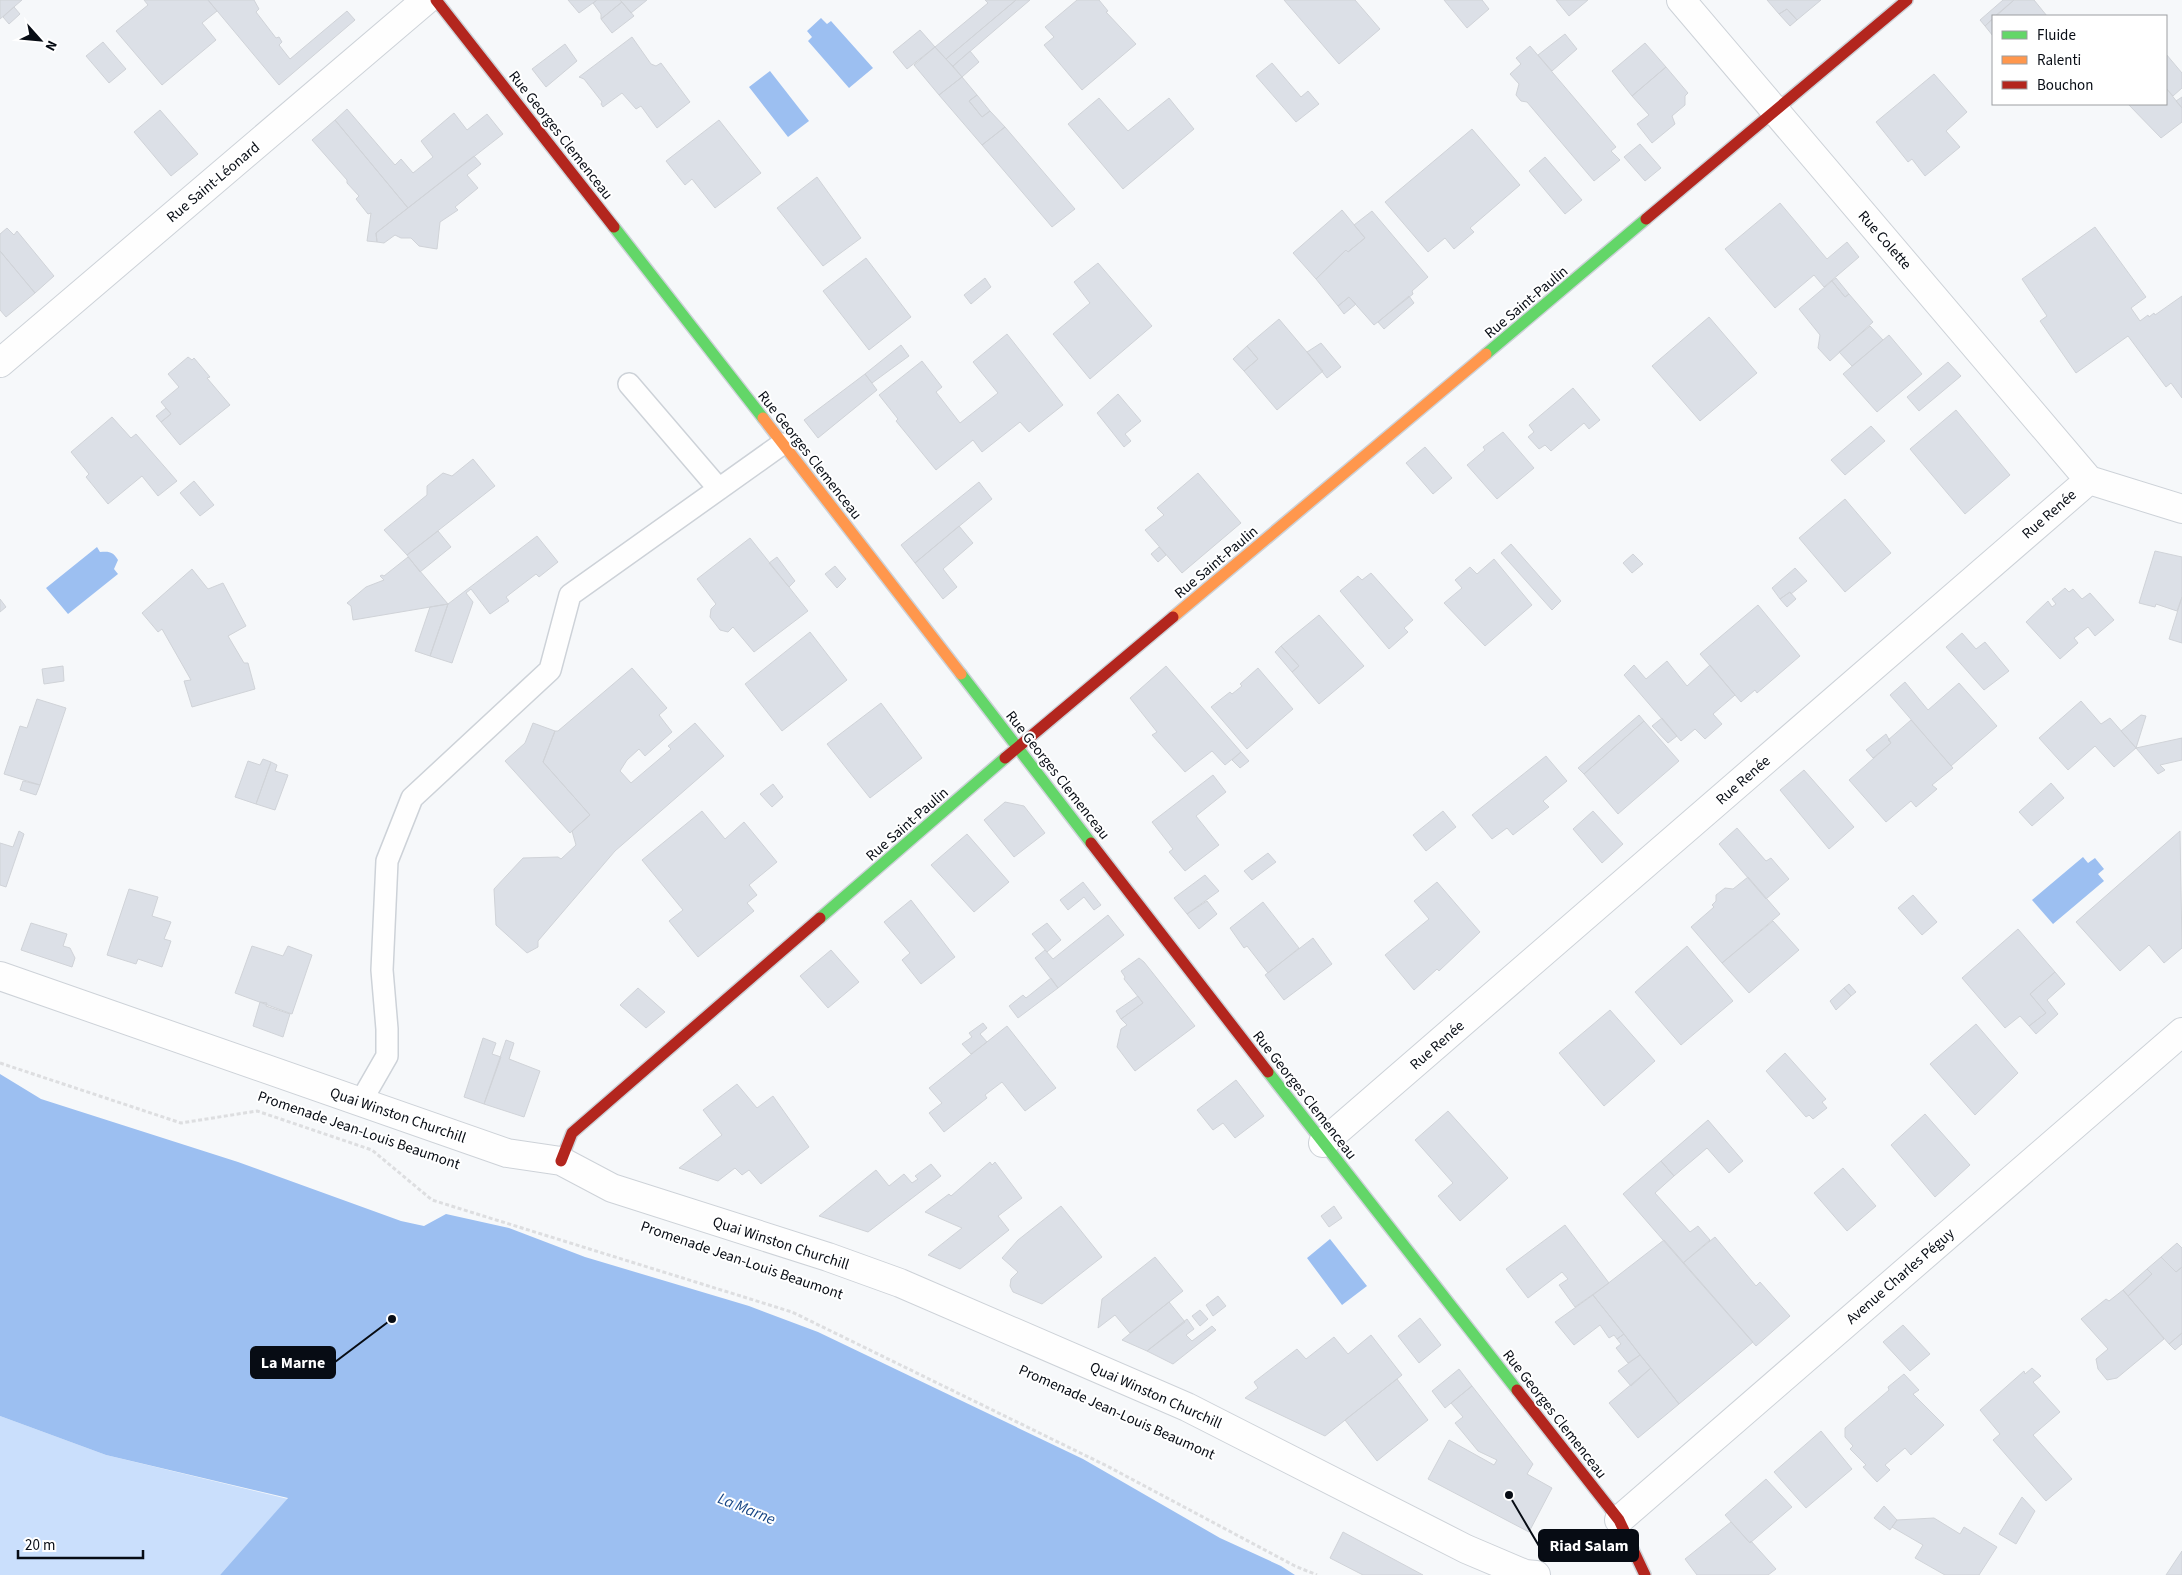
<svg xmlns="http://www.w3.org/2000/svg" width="2182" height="1575" font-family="'Source Sans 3',sans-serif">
<rect width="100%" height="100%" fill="#f6f8fa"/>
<path fill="#cadffc" d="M0 1416 106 1455 288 1499 220 1575H0Z"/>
<path fill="#9cbff1" d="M821 18 827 24 831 21 873 68 849 88 808 41 812 37 807 31Z
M770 71 809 121 788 137 749 87Z
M97 547 100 552C110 551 113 552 118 560L114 569 118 574 68 614 46 588Z
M2083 857 2088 863 2095 858 2104 869 2098 874 2104 881 2053 924 2032 900Z
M0 1074 41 1099 238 1162 401 1221 424 1226 446 1214 509 1228 585 1257 749 1306 818 1332 1083 1459 1220 1538 1281 1566 1295 1575H220L288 1498 106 1455 0 1416Z
M1330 1239 1367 1286 1342 1305 1307 1258Z"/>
<path fill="#dce0e7" stroke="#d0d3d8" d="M0 0H22L0 19Z
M144 0H208L217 11 202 23 216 40 162 85 116 31 148 5Z
M208 0H254L259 9 256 12 276 38 279 37 282 42 279 45 290 59 347 11 355 20 279 85Z
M568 0H597L579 13Z
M597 0H620L622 2 601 19V14L593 3Z
M620 0H647L631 13Z
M985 0H1016L946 59 935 47 988 3Z
M1016 0H1030L953 66 946 59Z
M1077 0H1099L1108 11 1106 12 1136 44 1082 90 1044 45 1054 37 1045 27Z
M1284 0H1355L1380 29 1339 64Z
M1444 0H1482L1489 9 1467 28Z
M1556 0H1588L1569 16Z
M1767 0H1821L1797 20 1787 9 1779 14Z
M2003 0H2014L1985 26 1980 20Z
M2014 0H2034L2047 16H1995Z
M622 2 634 16 612 33 601 19Z
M14 7 20 14 9 24 3 17Z
M1787 9 1797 20 1790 26 1779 14Z
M1993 18V36L1985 26Z
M920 30 935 47 907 69 893 52Z
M1565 34 1577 49 1552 71 1538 55Z
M632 37 651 64 656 66 661 63 690 102 657 128 641 106 636 109 622 93 603 107 601 104 602 102 584 79 579 77Z
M103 42 126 69 109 83 86 56Z
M1645 43 1666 67 1632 96 1612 71Z
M565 44 577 61 546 87 532 69Z
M1530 46 1616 147 1611 151 1620 160 1594 181 1527 102 1521 101 1516 95 1519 84 1510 74 1521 64 1516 58Z
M935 47 962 77 939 95 914 65Z
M970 51 979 62 962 77 953 66Z
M2166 54 2182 73V88L2173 96 2166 88Z
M1272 63 1301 97 1308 91 1319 104 1296 122 1256 76Z
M1666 67 1688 93 1685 96V105L1672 116 1675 124 1652 143 1637 124 1649 115 1632 96Z
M1934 74 1967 112 1946 131 1960 147 1925 176 1912 159 1908 162 1876 122Z
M962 77 977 95 969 101 982 117 990 111 1005 127 982 145 939 95Z
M2166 88 2182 108V122L2161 138 2128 104H2166Z
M977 95 990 111 982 117 969 101Z
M2182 97V108L2176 101Z
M1099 98 1128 131 1169 98 1194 129 1123 189 1068 124Z
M347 109 395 165 401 159 413 173 433 157 421 141 454 113 467 130 487 114 503 134 408 208 335 120Z
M160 110 198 154 171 176 134 132Z
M335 120 408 208 376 233 377 242 367 241 371 213 368 214 356 199 359 196 347 183V180L312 140Z
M719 120 761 173 715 208 692 179 685 185 666 161Z
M1005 127 1075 209 1052 227 982 145Z
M1472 129 1520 185 1470 228 1474 232 1454 249 1445 238 1428 252 1385 202Z
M1640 144 1661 168 1645 181 1624 157Z
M474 156 481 164 467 175 478 188 455 207 458 210 440 222 437 249 419 246 411 238H401L395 235 384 243 377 242 376 233Z
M1545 157 1582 200 1565 214 1529 171Z
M817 177 861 238 823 266 777 208Z
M1780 203 1827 259 1847 242 1859 257 1824 287 1814 275 1775 308 1725 249Z
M1342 210 1365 238 1348 252 1346 250 1316 279 1293 253Z
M1372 211 1428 277 1412 291 1413 294 1374 325 1349 297 1338 306 1316 279 1346 250 1348 252 1365 238 1354 225Z
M2095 227 2146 297 2131 308 2140 321 2148 315 2149 317 2154 313 2155 315 2182 296V398L2171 383 2166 387 2128 336 2076 373 2040 321 2047 316 2022 279Z
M7 228 14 235 17 231 54 276 35 293 0 251V234Z
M0 251 35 293 6 317 0 310Z
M866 258 911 317 869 350 823 291Z
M1098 263 1152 326 1090 379 1053 334 1090 303 1074 282Z
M985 278 991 287 971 304 964 295Z
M1836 278 1849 294 1845 297 1832 281Z
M1832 281 1845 297 1849 294 1873 322 1830 361 1818 348 1820 335 1799 309Z
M1409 296 1414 303 1384 329 1378 322Z
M1349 297 1356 304 1344 314 1338 306Z
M1709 317 1757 373 1700 421 1652 366Z
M1279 319 1323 371 1277 410 1244 371 1258 359 1247 346Z
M1870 326 1883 340 1852 366 1839 352Z
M1007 334 1063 405 1029 432 1020 422 982 452 973 440 936 470 896 421 898 419 879 395 922 361 942 387 936 392 960 423 998 393 973 362Z
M1889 335 1922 374 1877 412 1843 374Z
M1321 343 1341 367 1327 378 1307 352Z
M901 345 909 356 872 383 865 374Z
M1247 346 1258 359 1244 371 1233 359Z
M188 357 192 360 194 358 210 377 207 378 230 405 180 445 161 422 171 414 161 402 179 387 168 374Z
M1948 362 1961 376 1919 411 1907 397Z
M865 374 877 390 818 438 804 420Z
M1573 388 1600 420 1589 429 1584 423 1551 451 1545 445 1539 449 1528 437 1534 432 1529 425Z
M1118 394 1141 421 1125 434 1131 441 1124 447 1097 413Z
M166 408 171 414 161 422 156 416Z
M1956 410 2010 475 1965 514 1910 449Z
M112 417 131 438 136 434 177 481 158 496 142 476 108 504 86 477 89 474 71 452Z
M1871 426 1885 441 1845 475 1831 460Z
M1503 432 1534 468 1497 499 1467 465 1485 450 1483 447Z
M1425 447 1452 478 1433 494 1406 463Z
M473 459 495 486 407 555 384 530 427 495V486L433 481 443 473 452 476Z
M1198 473 1241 523 1182 573 1145 530 1164 515 1157 508Z
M194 481 214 505 200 516 180 493Z
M979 482 992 499 915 563 901 545Z
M1845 499 1891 553 1845 592 1799 538Z
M959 526 973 543 943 569 957 587 943 599 915 563Z
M438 531 451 547 420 572 407 555Z
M537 536 558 562 539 577 536 574 506 597 509 601 490 614 471 589 466 593 473 602 452 663 430 656 448 604Z
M750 538 808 611 754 652 733 627 728 632 720 630 710 617 711 609 716 604 697 579Z
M1511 544 1561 601 1552 610 1501 553Z
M1159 547 1166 555 1158 562 1151 554Z
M2155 551 2182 557V597L2177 611 2156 604 2155 607 2139 603Z
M1633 554 1643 564 1632 573 1623 563Z
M408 557 448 604 353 620 351 606 347 603 366 587 384 580 380 576 382 575 384 576Z
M777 557 795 581 789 587 769 563Z
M1494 559 1532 605 1485 646 1444 603 1462 588 1455 580 1470 567 1477 574Z
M835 566 846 579 837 588 825 574Z
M1795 568 1807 581 1791 594 1790 592 1780 599 1772 588Z
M192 569 208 589 223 583 246 626 228 636 244 663H248L255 689 192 707 184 681 191 680 162 629 158 632 142 613Z
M1371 573 1413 620 1404 628 1408 632 1389 649 1340 591 1358 576 1362 580Z
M2065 588 2069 592 2073 589 2082 599 2090 593 2114 620 2095 636 2088 627 2074 638 2078 643 2060 659 2026 622 2048 601 2052 607 2056 604 2052 599Z
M1790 592 1796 599 1787 607 1780 599Z
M2182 597V643L2169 639Z
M0 599 6 607 0 612Z
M448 604 430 656 415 651 430 607Z
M1758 605 1800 656 1757 693 1755 690 1741 702 1700 654Z
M1319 615 1364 666 1319 704 1292 672 1299 666 1281 646Z
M810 632 847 680 782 731 745 684Z
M1962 633 1976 649 1985 642 2009 671 1984 690 1946 647Z
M1281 646 1299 666 1292 672 1275 652Z
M1667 661 1687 686 1710 665 1735 695 1713 714 1722 724 1705 739 1695 729 1681 741 1624 675 1634 665 1646 679Z
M63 666 64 681 44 684 42 669Z
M1166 666 1241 752 1225 765 1212 751 1185 772 1152 735 1157 732 1130 698Z
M632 668 667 708 659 715 672 732 645 756 639 749 627 760 620 771 631 783 671 749 668 746 695 723 724 756 615 851 538 941V947L527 953 496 925 494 889 523 858 558 857 561 859 576 845 572 831 590 815 543 762 555 731H558Z
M1258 668 1293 709 1247 749 1211 707 1230 692 1232 694 1242 686 1240 684Z
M1905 682 1928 710 1959 683 1997 726 1951 766 1890 695Z
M37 699 66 708 40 785 4 774 20 726 27 728Z
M2081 701 2101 724 2110 718 2136 748 2114 767 2095 746 2068 770 2039 738Z
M881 703 922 758 870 798 827 744Z
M1639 715 1644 721 1584 774 1578 768Z
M2141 715 2146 716 2136 748 2121 731Z
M1662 718 1677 736 1668 743 1652 726Z
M1911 720 1953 768 1932 785 1937 789 1916 807 1911 801 1886 822 1849 780 1891 743 1888 740Z
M1644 721 1679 761 1618 814 1584 774Z
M533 723 555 731 543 762 590 815 570 833 505 761 525 743Z
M1886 734 1891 743 1873 758 1866 750Z
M2182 738V760L2160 765 2165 770 2158 774 2136 748Z
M1241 752 1249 761 1240 768 1232 760Z
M1546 756 1567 781 1543 801 1549 807 1513 835 1507 828 1492 839 1472 815Z
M263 759 271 762 256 804 235 797 248 761 260 765Z
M271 762 277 765 275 771 288 775 275 810 256 804Z
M1804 770 1854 827 1829 849 1780 790Z
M1213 775 1226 792 1196 816 1219 845 1185 871 1169 852 1173 849 1152 822Z
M23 781 40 785 36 795 20 790Z
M2051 783 2064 798 2032 826 2019 812Z
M773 784 783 797 772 807 760 794Z
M1005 802 1024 806 1045 833 1014 857 984 820Z
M702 811 725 839 744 822 777 862 749 885 757 895 747 903 754 911 698 957 669 921 683 910 642 860Z
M1443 811 1456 827 1426 851 1413 835Z
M1593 811 1623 844 1602 863 1573 829Z
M1737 828 1766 861 1771 858 1789 879 1766 899 1719 844Z
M19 831 24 834 6 887 0 885V843L13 847Z
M2180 831 2182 948 2164 963 2149 945 2120 971 2076 922Z
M967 834 1009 882 974 912 931 865Z
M1268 853 1276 862 1252 880 1244 871Z
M1205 875 1219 891 1187 914 1174 898Z
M1748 877 1780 914 1722 963 1691 927 1714 907 1712 905 1716 901V895L1725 888 1733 889Z
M1083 882 1101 905 1094 910 1084 897 1068 910 1060 900Z
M1437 882 1480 932 1439 971 1437 969 1414 990 1385 955 1429 919 1414 901Z
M129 889 158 897 152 916 171 922 164 939 171 941 162 967 138 959 136 964 107 955Z
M1913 895 1937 922 1922 935 1898 908Z
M911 900 955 957 921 984 902 960 910 953 884 922Z
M1207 901 1217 914 1199 929 1187 914Z
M1263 902 1299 948 1268 973 1247 946 1244 948 1230 928Z
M1108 915 1124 935 1058 988 1035 958 1045 950 1053 959Z
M1773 921 1799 950 1749 993 1722 963Z
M31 923 67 934 63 946 70 948 75 958 72 967 21 950Z
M1047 923 1061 940 1047 952 1032 934Z
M2018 929 2055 972 2030 994 2046 1013 2029 1026 2020 1016 2005 1028 1962 978Z
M1313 938 1332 964 1284 1000 1265 975Z
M252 946 283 956 288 946 312 955 292 1014 235 993Z
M1687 946 1733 1001 1681 1045 1635 992Z
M831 950 859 982 828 1008 800 976Z
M1139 958 1144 962 1195 1026 1135 1071 1117 1047 1121 1029 1127 1025 1121 1019 1143 1003 1124 979 1125 977 1121 971Z
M2055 972 2065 984 2047 1000 2058 1014 2036 1034 2029 1026 2046 1013 2030 994Z
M1051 978 1058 988 1018 1018 1009 1006 1023 995 1026 998Z
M1849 984 1856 992 1851 996 1844 988Z
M638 988 665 1012 646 1028 620 1005Z
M1844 988 1851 996 1836 1010 1830 1001Z
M1138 996 1143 1003 1121 1019 1116 1011Z
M260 1002 267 1003 266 1006 290 1014 283 1037 253 1026Z
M1610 1010 1655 1061 1604 1106 1559 1053Z
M983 1023 987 1028 980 1034 987 1042 971 1054 962 1044 972 1037 969 1033Z
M1976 1024 2018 1073 1975 1115 1930 1064Z
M1007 1026 1056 1088 1025 1111 1002 1082 985 1095 987 1098 944 1132 929 1113 942 1103 929 1088Z
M483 1038 496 1043 492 1054 501 1057 484 1104 464 1097Z
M506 1040 514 1043 509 1059 540 1071 524 1117 484 1104Z
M1785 1053 1826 1099 1822 1102 1827 1108 1813 1119 1809 1115 1806 1117 1766 1071Z
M1236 1080 1264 1116 1235 1138 1223 1123 1213 1130 1197 1110Z
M737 1084 757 1108 773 1096 809 1147 761 1184 749 1170 742 1175 735 1168 718 1181 679 1168 722 1135 703 1110Z
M1448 1111 1508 1178 1460 1221 1438 1196 1453 1183 1415 1140Z
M1925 1114 1970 1165 1935 1197 1891 1145Z
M1708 1120 1743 1161 1729 1173 1707 1148 1674 1176 1661 1161Z
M1661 1161 1674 1176 1655 1193 1690 1232 1698 1226 1710 1240 1683 1263 1623 1194Z
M990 1162 992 1165 995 1162 1022 1198 998 1216 1009 1230 960 1269 928 1255 962 1228 925 1212 949 1194 951 1196Z
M931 1164 941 1176 868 1232 819 1216 876 1170 889 1186 904 1174 912 1183 918 1179 915 1176Z
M1843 1168 1876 1206 1847 1231 1814 1193Z
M1061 1206 1102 1257 1042 1304 1013 1292 1010 1286 1011 1279 1018 1272 1002 1258 1018 1240Z
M1334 1206 1342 1218 1329 1227 1321 1216Z
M1565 1225 1609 1283 1575 1307 1559 1285 1568 1279 1562 1272 1528 1298 1506 1269Z
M1715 1237 1756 1286 1760 1282 1790 1316 1756 1346 1683 1263Z
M1664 1240 1753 1342 1679 1404 1593 1295Z
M2177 1243 2182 1248V1267L2176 1272 2161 1257Z
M1155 1257 1183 1291 1130 1333 1115 1315 1098 1328 1102 1299Z
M2161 1257 2176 1272 2182 1267V1333L2169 1344 2128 1296 2152 1274 2147 1269Z
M2147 1269 2152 1274 2128 1296 2123 1290Z
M2123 1290 2164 1339 2117 1378 2107 1380 2098 1369 2096 1359 2108 1349 2081 1319 2106 1299 2109 1301Z
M1593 1295 1624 1334 1617 1339 1614 1335 1609 1338 1600 1325 1574 1345 1555 1322Z
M1218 1296 1226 1306 1213 1316 1206 1305Z
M1169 1302 1185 1322 1147 1351 1122 1340Z
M1200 1310 1208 1319 1200 1326 1192 1316Z
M1420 1318 1441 1345 1419 1363 1398 1336Z
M1187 1319 1194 1329 1186 1335 1192 1341 1212 1326 1216 1330 1173 1364 1147 1351Z
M1903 1325 1930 1354 1910 1371 1883 1342Z
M2182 1333V1344L2175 1350 2169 1344Z
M1624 1334 1640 1355 1628 1363 1616 1348 1621 1344 1617 1339Z
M1371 1335 1402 1375 1325 1436 1245 1398 1258 1388 1254 1382 1297 1349 1306 1359 1334 1337 1348 1354Z
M1640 1355 1651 1368 1631 1386 1618 1371Z
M1651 1368 1679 1404 1638 1438 1609 1403Z
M2032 1368 2041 1376 2033 1382 2060 1412 2033 1435 2072 1479 2046 1501 1993 1440 2000 1434 1980 1410 2024 1371 2025 1374Z
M1459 1369 1472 1386 1445 1408 1432 1391Z
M1904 1374 1919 1390 1913 1394 1944 1425 1911 1455 1905 1448 1885 1465 1890 1470 1877 1482 1863 1467 1866 1465 1850 1449 1853 1446 1845 1437V1428L1889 1390 1888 1387Z
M1397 1379 1428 1420 1377 1461 1345 1420Z
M1472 1386 1533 1464 1527 1474 1552 1488 1529 1532 1428 1479 1449 1440 1494 1465 1497 1460 1478 1451 1455 1423 1463 1417 1451 1403Z
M1821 1431 1852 1469 1806 1508 1774 1472Z
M1766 1479 1792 1507 1750 1543 1725 1515Z
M2022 1497 2035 1511 2016 1544 1999 1534Z
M1884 1506 1897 1520 1890 1530 1874 1518Z
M1934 1518 1960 1534 1964 1527 1997 1547 1979 1575H1945L1915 1558 1923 1545 1892 1527 1897 1520Z
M1731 1522 1750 1543 1751 1541 1776 1569 1768 1575H1697L1685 1559Z
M1343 1532 1423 1575H1363L1330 1558Z
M2182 1551V1575H2166Z"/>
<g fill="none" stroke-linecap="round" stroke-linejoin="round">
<g stroke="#cdd2d8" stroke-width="24">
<path id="lane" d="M629 384 719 489
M360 1103 387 1056V1029L382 970 387 861 412 798 550 670 570 595 782 444"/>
</g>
<g stroke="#cdd2d8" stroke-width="30">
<path id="street" d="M1681 0 2089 480
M0 363 426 0
M0 976 507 1153 561 1161 612 1188 828 1257 900 1283 1187 1407 1466 1549 1525 1574 1536 1575
M1323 1143 2089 480 2182 509
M1619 1520 2182 1032"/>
</g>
<g stroke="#cdd2d8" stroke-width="14">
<path id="fast" d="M614 227 763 418
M1486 354 1646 219
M961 674 1091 843
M820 918 1005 758
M1268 1072 1517 1390"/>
</g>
<g stroke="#cdd2d8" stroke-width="14">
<path id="slow" d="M763 418 961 674
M1173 617 1486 354"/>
</g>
<g stroke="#cdd2d8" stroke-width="14">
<path id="jam" d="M436 0 614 227
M1646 219 1907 0
M1005 758 1173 617
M1091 843 1268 1072
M561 1161 572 1133 820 918
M1517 1390 1619 1520 1645 1575"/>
</g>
<path stroke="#dddee0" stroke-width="3" stroke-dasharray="4 2.5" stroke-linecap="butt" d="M0 1063 181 1123 257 1111 372 1150 432 1200 792 1312 1107 1466 1295 1566 1317 1575"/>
<use href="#lane" stroke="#fefefe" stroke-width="21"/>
<use href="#street" stroke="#fefefe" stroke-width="28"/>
<use href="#fast" stroke="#63d668" stroke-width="11"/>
<use href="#slow" stroke="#ff974d" stroke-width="11"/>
<use href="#jam" stroke="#b3261e" stroke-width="11"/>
</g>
<g text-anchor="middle" stroke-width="4" stroke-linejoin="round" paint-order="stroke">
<g font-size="15" fill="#070c14" stroke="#fff">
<text transform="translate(561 135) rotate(52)" y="5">Rue Georges Clemenceau</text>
<text transform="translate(213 182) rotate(-40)" y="5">Rue Saint-Léonard</text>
<text transform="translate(1885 240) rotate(49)" y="5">Rue Colette</text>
<text transform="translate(1526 302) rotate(-40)" y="5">Rue Saint-Paulin</text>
<text transform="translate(810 455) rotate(52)" y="5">Rue Georges Clemenceau</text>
<text transform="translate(2049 514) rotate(-41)" y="5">Rue Renée</text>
<text transform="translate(1216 562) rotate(-40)" y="5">Rue Saint-Paulin</text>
<text transform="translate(1058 775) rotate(52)" y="5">Rue Georges Clemenceau</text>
<text transform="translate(1743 780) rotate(-41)" y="5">Rue Renée</text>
<text transform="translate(907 824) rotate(-41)" y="5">Rue Saint-Paulin</text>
<text transform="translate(1437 1045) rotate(-41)" y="5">Rue Renée</text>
<text transform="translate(1305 1095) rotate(52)" y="5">Rue Georges Clemenceau</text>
<text transform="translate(398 1115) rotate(19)" y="5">Quai Winston Churchill</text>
<text transform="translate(359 1130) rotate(19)" y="5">Promenade Jean-Louis Beaumont</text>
<text transform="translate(781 1243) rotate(18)" y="5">Quai Winston Churchill</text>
<text transform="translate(742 1260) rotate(19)" y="5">Promenade Jean-Louis Beaumont</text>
<text transform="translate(1900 1276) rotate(-41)" y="5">Avenue Charles Péguy</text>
<text transform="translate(1156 1395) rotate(24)" y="5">Quai Winston Churchill</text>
<text transform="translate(1117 1412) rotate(24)" y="5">Promenade Jean-Louis Beaumont</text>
<text transform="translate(1555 1414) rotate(52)" y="5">Rue Georges Clemenceau</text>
</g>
<g font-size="16" font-style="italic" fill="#174584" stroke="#fff">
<text transform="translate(747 1508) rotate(22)" y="6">La Marne</text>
</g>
</g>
<path fill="none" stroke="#070c14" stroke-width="2" d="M392 1319L335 1362M1509 1495L1539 1546"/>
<g fill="#070c14" stroke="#fff" stroke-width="2">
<circle cx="392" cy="1319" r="5"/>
<circle cx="1509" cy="1495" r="5"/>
</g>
<g fill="#070c14" stroke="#070c14" stroke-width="2">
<rect x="251" y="1347" width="84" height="31" rx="5"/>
<rect x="1539" y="1530" width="99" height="31" rx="5"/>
</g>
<g font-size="16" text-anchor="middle" font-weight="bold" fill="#fff">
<text x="293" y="1368">La Marne</text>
<text x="1589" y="1551">Riad Salam</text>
</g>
<rect x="1992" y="15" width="175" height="90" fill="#ffffff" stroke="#9c9ea1"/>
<rect x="2002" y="31" width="25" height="8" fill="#63d668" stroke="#9c9ea1"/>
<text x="2037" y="40" font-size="15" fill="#070c14">Fluide</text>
<rect x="2002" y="56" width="25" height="8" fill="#ff974d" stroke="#9c9ea1"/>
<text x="2037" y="65" font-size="15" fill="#070c14">Ralenti</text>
<rect x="2002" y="81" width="25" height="8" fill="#b3261e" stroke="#9c9ea1"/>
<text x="2037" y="90" font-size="15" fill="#070c14">Bouchon</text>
<g transform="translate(40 40) rotate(117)" stroke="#ffffff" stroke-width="4" paint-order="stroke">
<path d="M0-4L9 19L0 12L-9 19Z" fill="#070c14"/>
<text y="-8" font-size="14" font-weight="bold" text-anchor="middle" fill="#070c14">N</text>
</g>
<path d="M18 1550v8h125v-8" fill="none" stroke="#070c14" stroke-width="2.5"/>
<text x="25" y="1550" font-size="15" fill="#070c14" stroke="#ffffff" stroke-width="4" paint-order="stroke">20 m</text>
</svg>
